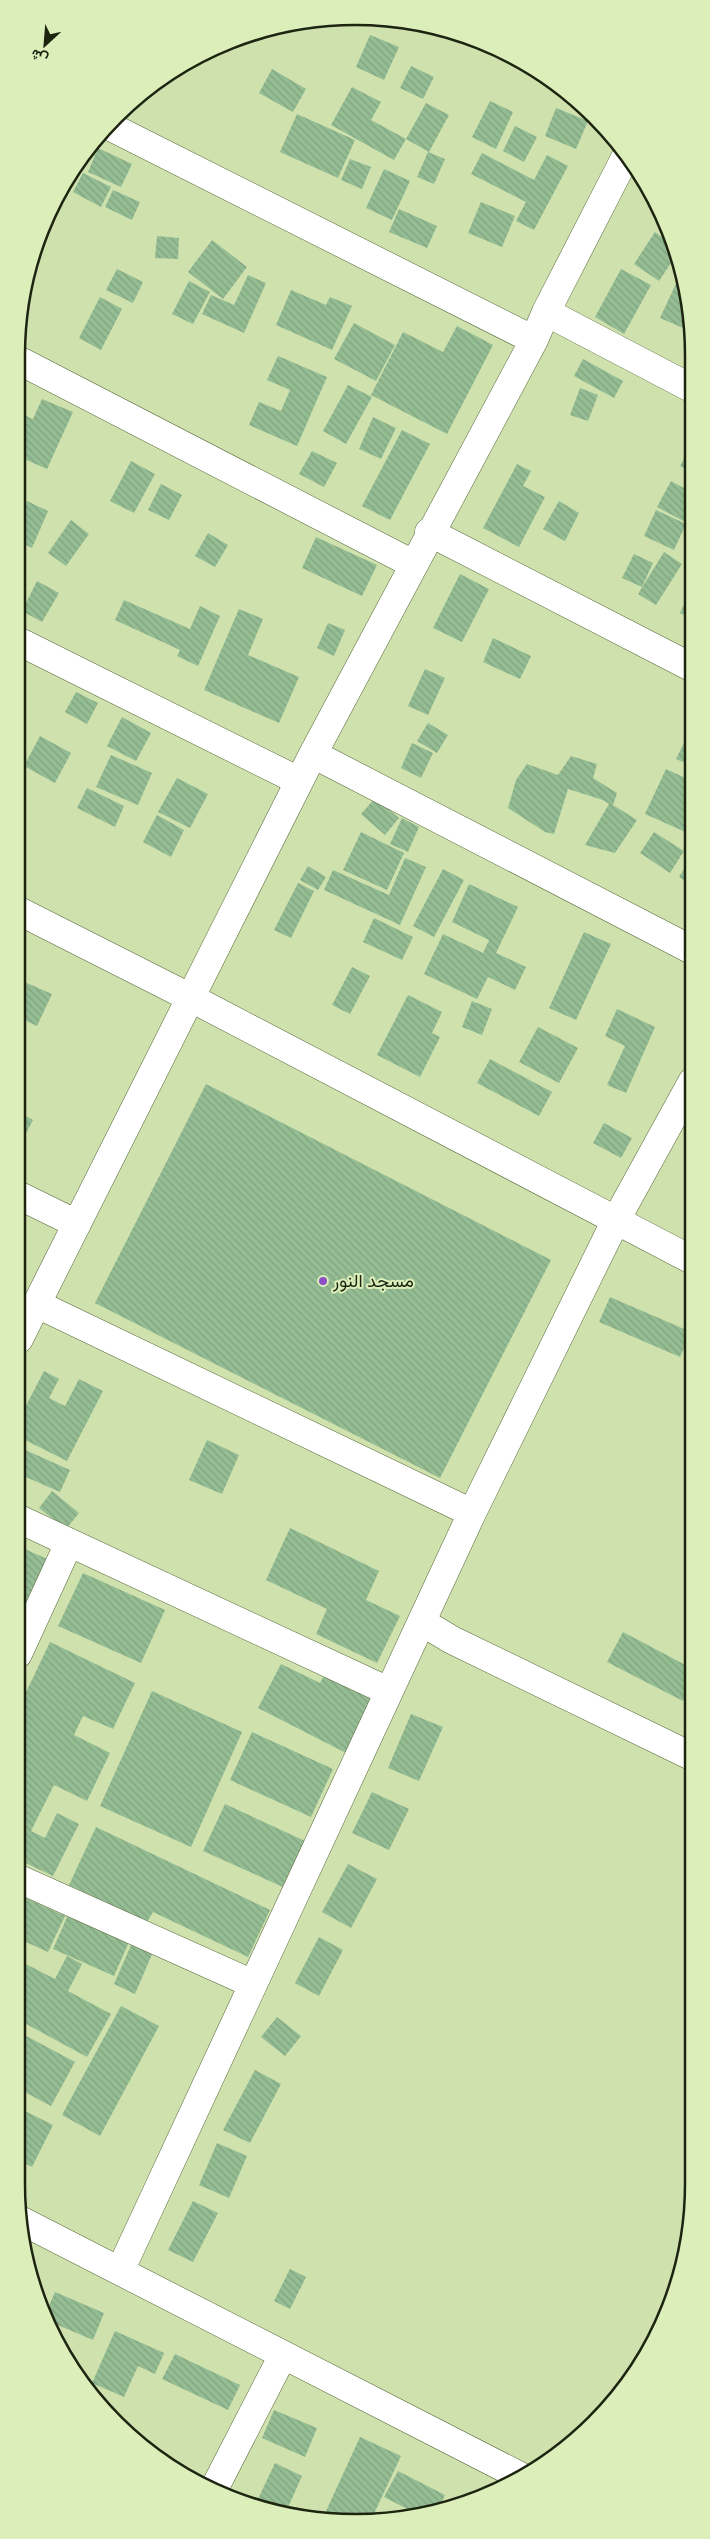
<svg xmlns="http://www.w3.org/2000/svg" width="710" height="2539" font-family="Montserrat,Vazirmatn,sans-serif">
<defs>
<pattern id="building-back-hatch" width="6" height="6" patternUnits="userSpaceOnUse" patternTransform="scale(1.25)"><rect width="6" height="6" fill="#95bd94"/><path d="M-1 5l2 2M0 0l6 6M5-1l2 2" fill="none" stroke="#80a27f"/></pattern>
</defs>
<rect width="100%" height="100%" fill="#cfe2ae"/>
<path fill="url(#building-back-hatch)" d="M370 35 399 47 384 80 356 67Z
M411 66 434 77 423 99 400 88Z
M272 69 306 89 293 112 259 93Z
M352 87 381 102 371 120 406 139 394 160 331 125Z
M490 101 513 112 496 149 472 137Z
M426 103 449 115 429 152 406 139Z
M556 108 588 121 576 149 545 136Z
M297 114 355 140 338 178 280 152Z
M515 126 537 137 524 162 503 151Z
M98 148 132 164 121 187 88 172Z
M428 152 445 159 434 184 417 177Z
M482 153 534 180 547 155 568 166 534 230 516 221 526 202 471 174Z
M350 159 371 167 362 189 341 180Z
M384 169 410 181 392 220 366 208Z
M83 173 111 187 101 207 73 192Z
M113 190 140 202 132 220 105 207Z
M481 202 515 216 502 247 468 233Z
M399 209 437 226 427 248 389 232Z
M655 232 670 243 675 257 659 281 634 264Z
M157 236 179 238 178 259 155 258Z
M212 240 247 267 223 299 188 272Z
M117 269 143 282 133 303 106 290Z
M621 269 651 285 624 334 595 317Z
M248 275 266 283 244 333 202 314 211 295 234 305Z
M680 275 691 311 683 328 660 318Z
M189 281 210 292 193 324 172 314Z
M291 290 326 305 330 297 352 306 332 350 276 325Z
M100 297 122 309 101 350 79 338Z
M354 323 395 345 376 381 334 359Z
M457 326 493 345 447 434 371 395 403 332 443 352Z
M278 356 327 377 297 446 249 425 259 402 281 411 290 390 267 380Z
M583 359 623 381 614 398 574 376Z
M348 385 372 397 346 444 323 431Z
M580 388 598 395 588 421 570 415Z
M42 399 73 412 47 469 22 458V414L33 419Z
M373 417 396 428 381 459 359 449Z
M402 430 430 444 390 520 362 506Z
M691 445V472L680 466Z
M312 451 337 463 324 487 299 474Z
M131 461 155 474 134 513 110 501Z
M517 464 531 471 523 486 545 497 519 547 483 528Z
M671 481 691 492V525L657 507Z
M161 484 182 495 169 520 148 510Z
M27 501 48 511 32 548 22 543V513Z
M559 501 579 513 565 541 543 529Z
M656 510 686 524 674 550 644 536Z
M71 520 89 534 66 566 48 553Z
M208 533 228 545 215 567 195 556Z
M316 537 377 565 362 596 302 568Z
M664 552 682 564 656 605 638 594Z
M634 554 653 563 642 587 622 578Z
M460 574 489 589 462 642 433 628Z
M22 581 27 584 22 593Z
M37 581 59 593 42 622 22 611Z
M691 589V618L680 613Z
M124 600 190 629 200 606 220 616 198 666 177 656 180 650 115 620Z
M239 609 263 619 248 655 299 677 279 723 204 690Z
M328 623 345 630 334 656 317 648Z
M493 638 531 656 520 679 483 662Z
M21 664 26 665 22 676H21Z
M425 669 445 678 428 715 408 706Z
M76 692 98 703 87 724 65 712Z
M122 717 151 733 136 761 107 746Z
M428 723 448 735 437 753 417 741Z
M692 727V766L676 759Z
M40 736 71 753 55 783 24 766Z
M412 743 433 753 421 778 401 768Z
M111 755 152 773 138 805 96 787Z
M571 756 597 764 593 778 617 793 613 805 637 820 615 853 585 845 609 804 603 800 568 789 554 834 545 832 508 808 516 780 527 764 558 775Z
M666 769 692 781V835L645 814Z
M177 778 208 794 190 828 158 812Z
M87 788 124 806 115 827 77 808Z
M375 798 399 818 385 835 361 814Z
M157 815 184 830 171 857 143 842Z
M402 818 419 827 408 852 390 844Z
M361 832 404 853 387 890 343 870Z
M654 832 684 851 670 873 640 853Z
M692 856V885L679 877Z
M405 858 426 867 400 925 324 890 333 870 389 895Z
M308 866 326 877 318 890 300 880Z
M443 869 464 880 434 937 413 926Z
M298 883 314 891 291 938 274 930Z
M469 884 518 907 496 953 526 967 515 990 488 977 477 999 424 974 443 934 483 953 489 940 452 922Z
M374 918 413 937 402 960 363 942Z
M584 932 611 944 576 1020 549 1008Z
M352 967 370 976 350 1014 332 1005Z
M692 974V993L685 989Z
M20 980 52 994 37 1026 20 1018Z
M408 995 442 1012 432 1033 440 1037 420 1077 377 1055Z
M472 1001 492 1009 482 1035 462 1027Z
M617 1009 655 1027 626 1093 607 1085 625 1046 605 1036Z
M538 1027 578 1048 559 1083 519 1062Z
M490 1059 552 1092 539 1116 477 1083Z
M206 1084 551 1260 440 1478 95 1303Z
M20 1113 33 1120 20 1145Z
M604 1123 632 1138 621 1158 593 1143Z
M610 1297 691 1332 680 1357 599 1322Z
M692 1356 693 1369 687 1367Z
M44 1371 59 1379 49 1398 65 1406 79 1379 103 1391 67 1461 19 1437V1419Z
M207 1440 239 1455 222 1494 189 1480Z
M23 1449 70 1470 60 1492 19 1474V1460Z
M52 1491 79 1513 66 1529 39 1508Z
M290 1528 379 1571 366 1600 400 1616 377 1663 316 1634 327 1609 266 1580Z
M18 1546 54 1562 18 1640Z
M83 1573 165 1610 141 1663 58 1626Z
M623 1632 693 1669V1681L683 1701 607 1662Z
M50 1642 135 1683 113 1729 83 1716 74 1735 110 1753 87 1801 54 1785 31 1831 45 1838 57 1813 79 1824 53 1876 17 1859 18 1709Z
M281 1664 320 1683 329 1667 379 1694 348 1754 258 1708Z
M152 1691 242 1732 191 1847 100 1806Z
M411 1714 443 1727 419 1781 388 1768Z
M252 1732 333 1769 311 1817 230 1780Z
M372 1792 409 1809 389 1850 352 1833Z
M225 1804 305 1841 283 1887 203 1851Z
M96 1827 270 1910 248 1957 153 1912 147 1922 69 1885Z
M348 1864 377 1879 351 1928 322 1912Z
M17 1894 65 1916 48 1952 17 1938Z
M68 1915 129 1942 114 1976 53 1949Z
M319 1937 343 1950 319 1996 295 1983Z
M132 1943 153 1952 135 1994 114 1984Z
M67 1956 82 1964 68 1991 111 2014 87 2057 17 2019V1966L20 1961 55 1979Z
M121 2006 159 2026 100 2136 62 2115Z
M277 2017 301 2036 285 2056 261 2037Z
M17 2031 75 2062 51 2106 17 2088Z
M255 2070 281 2084 250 2143 223 2130Z
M17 2107 53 2125 32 2167 16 2159Z
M217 2143 247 2156 229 2198 199 2185Z
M193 2201 218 2213 193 2262 168 2250Z
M290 2269 306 2277 290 2309 274 2301Z
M55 2292 104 2313 93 2340 46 2320 44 2317Z
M115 2331 164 2353 155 2374 138 2366 124 2397 92 2383Z
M175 2354 240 2385 228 2410 162 2379Z
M274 2410 317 2428 305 2457 262 2438Z
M360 2437 401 2456 372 2518 333 2522 322 2520Z
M275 2463 302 2476 286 2512 258 2499Z
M398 2471 445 2495 437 2512 417 2514 384 2497Z"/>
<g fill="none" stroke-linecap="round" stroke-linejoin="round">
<g stroke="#576738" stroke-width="29">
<path id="street" d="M107 125 534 340
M546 312 691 388
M22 362 413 564
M429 532 691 667
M22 643 299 781
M313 754 692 950
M21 912 191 998 692 1260
M20 1196 77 1224
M37 1304 472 1513
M19 1339 313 754 534 340 546 312 625 158
M19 1519 388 1691
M422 1622 452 1640 693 1757
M18 1654 69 1543
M17 1878 253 1984
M20 2220 522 2477
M120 2271 472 1513 616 1220 692 1082
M213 2491 283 2355"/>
</g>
<use href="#street" stroke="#fff" stroke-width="28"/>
</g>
<circle fill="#8b4fc6" stroke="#dcefba" stroke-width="2" cx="323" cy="1281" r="5"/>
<g text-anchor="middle" stroke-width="4" stroke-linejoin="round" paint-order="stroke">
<g font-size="18" fill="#1d2410" stroke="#dcefba" text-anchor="start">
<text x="333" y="1287">مسجد النور</text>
</g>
</g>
<path d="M0 0H710V2539H0ZM355 25H355A330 330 0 0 1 685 355V2184A330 330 0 0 1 355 2514H355A330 330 0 0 1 25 2184V355A330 330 0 0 1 355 25Z" fill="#dcefba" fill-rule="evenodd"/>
<path fill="none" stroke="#1d2410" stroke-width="2.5" d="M355 25H355A330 330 0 0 1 685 355V2184A330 330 0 0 1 355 2514H355A330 330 0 0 1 25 2184V355A330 330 0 0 1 355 25Z"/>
<g transform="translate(45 45) rotate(206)" stroke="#dcefba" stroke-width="4" paint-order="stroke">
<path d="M0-4L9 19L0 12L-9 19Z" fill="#1d2410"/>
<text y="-8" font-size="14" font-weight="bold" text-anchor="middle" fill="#1d2410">ش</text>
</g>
</svg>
